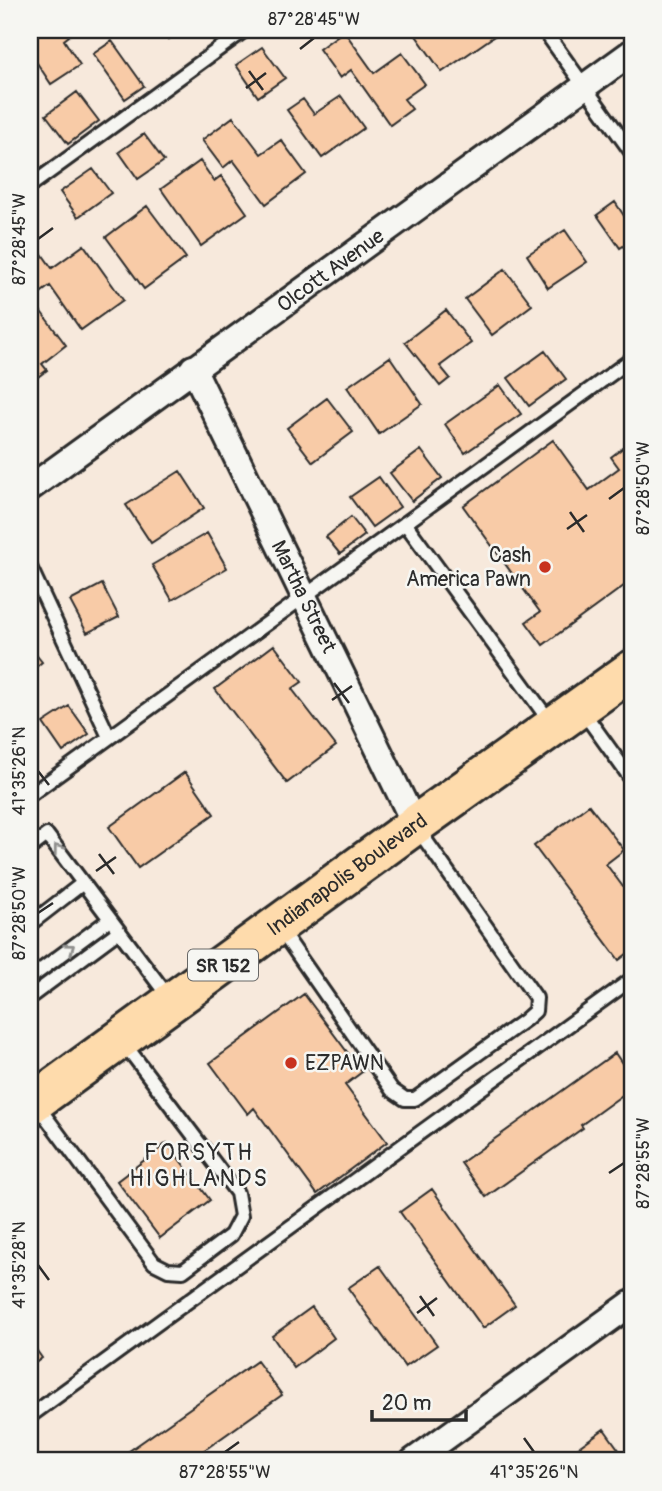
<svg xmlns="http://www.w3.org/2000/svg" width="662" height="1491" font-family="Pangolin,sans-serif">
<rect width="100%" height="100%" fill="#f7e9dc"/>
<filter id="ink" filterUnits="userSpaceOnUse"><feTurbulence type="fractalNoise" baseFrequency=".0143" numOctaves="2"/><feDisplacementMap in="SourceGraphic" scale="14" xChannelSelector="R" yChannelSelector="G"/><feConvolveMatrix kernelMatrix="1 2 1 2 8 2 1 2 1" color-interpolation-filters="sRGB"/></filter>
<g filter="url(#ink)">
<path fill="#f8cba7" stroke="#2b2b2b" stroke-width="2" d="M30 30H64L69 36 64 40 80 65 51 84 37 63 30 67Z
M163 30H181L169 39Z
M412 30H503L442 72Z
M344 31 374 73 402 53 425 84 404 99 412 109 390 125 351 70 340 78 319 49Z
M112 41 144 86 125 99 93 54Z
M262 47 285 78 258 97 236 65Z
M77 92 99 121 68 144 46 115Z
M341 96 364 128 322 158 287 110 303 99 314 114Z
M233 117 261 154 281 140 306 174 266 204 233 160 223 168 202 140Z
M144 134 164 161 138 179 119 152Z
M200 161 214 181 221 176 247 213 201 246 161 189Z
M93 169 111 193 78 217 60 192Z
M615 202 632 228V240L620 248 597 215Z
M147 206 186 258 144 289 106 237Z
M565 230 587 262 548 288 527 255Z
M35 244 52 268 84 245 123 300 81 330 50 286 39 294 30 282V248Z
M505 269 532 305 492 335 465 299Z
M30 297 66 345 42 364 47 370 30 383Z
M446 310 471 343 440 366 450 378 440 386 405 342Z
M545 351 566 379 529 406 508 378Z
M390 357 422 404 379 434 347 387Z
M500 385 521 414 465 453 445 424Z
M327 398 353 432 313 462 287 428Z
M553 440 589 490 619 468 611 457 632 441V580L543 645 526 622 540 612 463 506Z
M421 450 442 478 412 501 390 473Z
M180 471 204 508 151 543 126 505Z
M379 477 400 507 372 527 350 497Z
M351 517 365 535 340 554 326 537Z
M207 533 227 568 172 600 152 565Z
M102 584 119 617 87 633 70 601Z
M274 645 302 682 292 689 336 746 287 783 215 689Z
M30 647 42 662 30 672Z
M69 706 89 734 63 752 43 723Z
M185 772 214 814 138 868 109 827Z
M589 805 624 850 606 864 632 899V950L619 960 534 846Z
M304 994 362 1072 345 1085 387 1142 317 1194 254 1108 248 1114 210 1063Z
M615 1053 632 1078V1088L581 1125 583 1128 486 1197 461 1163Z
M167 1143 210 1200 160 1238 117 1181Z
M432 1189 515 1305 483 1328 400 1212Z
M380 1266 437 1345 405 1367 348 1288Z
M312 1307 334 1338 294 1368 272 1336Z
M30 1341 42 1358 30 1367Z
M257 1361 282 1395 189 1461H115Z
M604 1429 627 1461H581L573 1451Z"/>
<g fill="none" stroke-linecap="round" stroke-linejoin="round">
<g stroke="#2b2b2b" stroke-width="18">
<path id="service" d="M544 30 632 153
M30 186 245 30
M405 523 551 723
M30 567 109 737
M581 709 632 780
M30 795 632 359
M30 848 47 835 170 999
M30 924 83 883
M280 929 392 1090 405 1099H415L525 1020 535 1011 536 998 417 828
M30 978 110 919
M30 997 119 931
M37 1105 154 1263 168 1270 183 1271 231 1235 241 1216 237 1193 123 1042
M30 1416 632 979"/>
</g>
<g stroke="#2b2b2b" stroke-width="30">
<g id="minor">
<path id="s1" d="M193 368 415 825"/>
<path id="s2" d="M30 488 632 52"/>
<path d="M413 1461 632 1303"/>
</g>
</g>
<g stroke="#2b2b2b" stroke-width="44">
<g id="primary">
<path id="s3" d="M30 1105 415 825 632 670"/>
</g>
</g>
<use href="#service" stroke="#f6f6f2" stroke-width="12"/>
<use href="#minor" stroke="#f6f6f2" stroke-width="24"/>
<use href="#primary" stroke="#fedbac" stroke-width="38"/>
</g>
<defs><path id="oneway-chevron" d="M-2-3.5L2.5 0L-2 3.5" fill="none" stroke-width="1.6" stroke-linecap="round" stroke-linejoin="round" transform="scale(1.75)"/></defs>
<g stroke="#90908e">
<use href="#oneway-chevron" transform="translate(58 849) rotate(-127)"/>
<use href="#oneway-chevron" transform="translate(70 948) rotate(-36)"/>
</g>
</g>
<path fill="none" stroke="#2b2b2b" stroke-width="2.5" d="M300 49 314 38M249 71 263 90M246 88 266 73M38 239 53 228M609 499 624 488M570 512 584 532M567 529 587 515M334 683 349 703M332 700 352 686M38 771 49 785M99 854 114 874M96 871 116 857M38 913 53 903M609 1173 624 1163M38 1265 49 1280M420 1296 434 1316M417 1313 437 1298M524 1438 534 1452M225 1452 239 1442"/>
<g fill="#c8321e" stroke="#f6f6f2" stroke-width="2.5">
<circle cx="545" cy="567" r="7"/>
<circle cx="291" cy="1063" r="7"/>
</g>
<g text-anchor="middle" stroke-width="5" stroke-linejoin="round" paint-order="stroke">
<rect fill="#f6f6f2" stroke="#686867" stroke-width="2" x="188" y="949.5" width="70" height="31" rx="5"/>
<g font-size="19" font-weight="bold" fill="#2b2b2b">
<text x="223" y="972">SR 152</text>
</g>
<g font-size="21" fill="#2b2b2b" stroke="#f6f6f2">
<text dy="7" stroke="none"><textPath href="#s2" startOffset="371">Olcott Avenue</textPath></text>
<text dy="7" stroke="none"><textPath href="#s1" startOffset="254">Martha Street</textPath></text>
<text dy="7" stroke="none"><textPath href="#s3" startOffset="392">Indianapolis Boulevard</textPath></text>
</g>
<g font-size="21" fill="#2b2b2b" stroke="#f6f6f2" text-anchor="end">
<text x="531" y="562">Cash<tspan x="531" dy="24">America Pawn</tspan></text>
<text x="305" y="1070" text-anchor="start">EZPAWN</text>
</g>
<g font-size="23" letter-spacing="2" fill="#2b2b2b" stroke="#f6f6f2">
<text x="199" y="1160">FORSYTH<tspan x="199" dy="26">HIGHLANDS</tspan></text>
</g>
</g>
<rect width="662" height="1491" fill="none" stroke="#f6f6f2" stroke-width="77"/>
<path d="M372 1410v10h94v-10" fill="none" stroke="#2b2b2b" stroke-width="3.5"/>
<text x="382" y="1410" font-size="21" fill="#2b2b2b" stroke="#f6f6f2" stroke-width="5" paint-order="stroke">20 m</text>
<rect x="38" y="38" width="586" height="1414" fill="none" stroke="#2b2b2b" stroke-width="2.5"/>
<g font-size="18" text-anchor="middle" fill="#2b2b2b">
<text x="314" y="25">87°28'45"W</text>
<text transform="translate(19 239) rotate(-90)" y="6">87°28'45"W</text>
<text transform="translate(643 488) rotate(-90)" y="6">87°28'50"W</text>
<text transform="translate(19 771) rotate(-90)" y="6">41°35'26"N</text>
<text transform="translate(19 913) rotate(-90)" y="6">87°28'50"W</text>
<text transform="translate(643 1163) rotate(-90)" y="6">87°28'55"W</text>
<text transform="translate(19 1265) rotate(-90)" y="6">41°35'28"N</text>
<text x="225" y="1478">87°28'55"W</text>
<text x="534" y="1478">41°35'26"N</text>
</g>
</svg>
